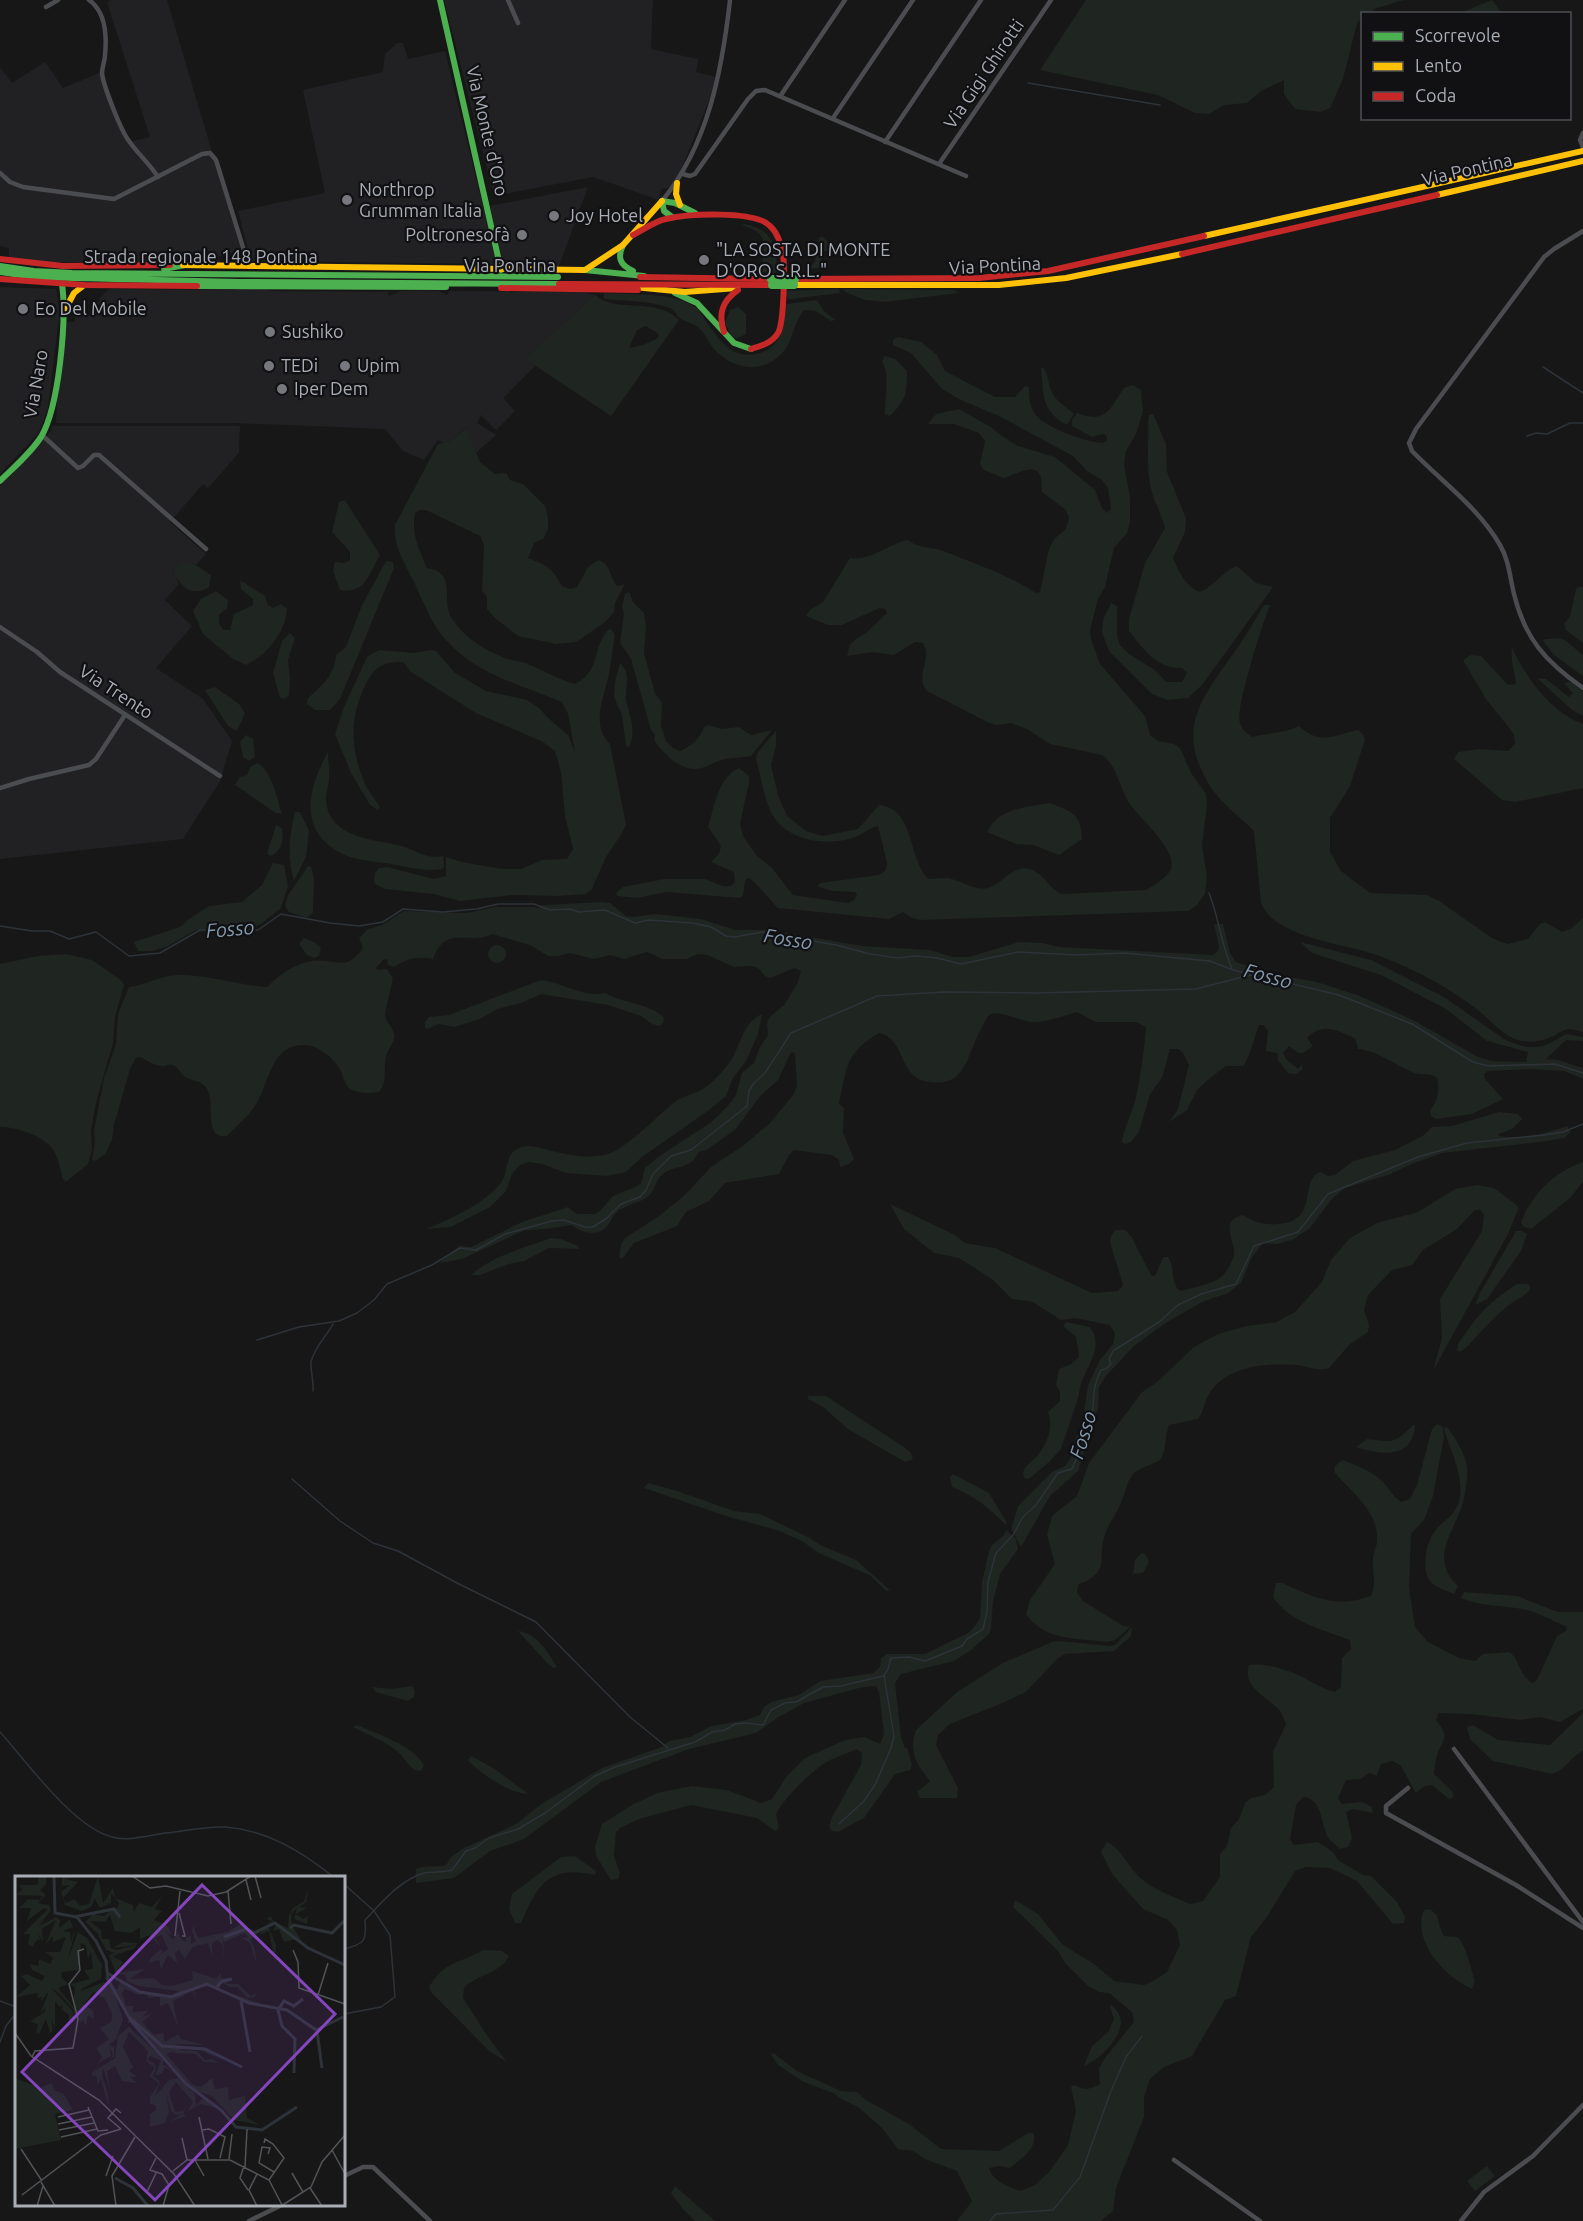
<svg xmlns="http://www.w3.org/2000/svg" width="1583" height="2221" font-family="Ubuntu,sans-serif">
<rect width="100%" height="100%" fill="#171717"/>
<path fill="#212123" d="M111 0H167L241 250 218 257 220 263 38 262 9 259V248L0 246V67L12 83 45 62 63 88 102 72 129 142 150 137 107 2Z
M444 0H653L651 49 698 59 696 72 715 77 712 93 681 170 676 180 668 188 661 189 659 200 593 177 494 196Z
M397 43H403L408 59 445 51 497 264 251 261 238 211 325 193 303 90 383 72 385 54Z
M588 187 559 266 504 267 490 206Z
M0 287 56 289 60 309 48 409 38 434 0 474Z
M251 287 272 291 388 292 389 296 401 291H439L447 295 450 291 580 292 595 295 526 359 535 366 503 398 515 411 496 430 481 415 477 423 496 435 476 453 465 428 450 441 443 443 438 440 424 460 403 451 385 429 233 423H56L58 373 65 322H75V315H92V303L100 302V298L109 289 237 290V288Z
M52 426H240L239 453 208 488 203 484 170 522 206 554 196 565 188 562 173 571 179 584 165 600 192 626 156 668 203 699 232 741 220 781 183 839 0 859V486L51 431Z"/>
<path fill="#1f2520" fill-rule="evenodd" d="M1086 0H1404L1377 8 1369 13 1362 14V18L1357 23 1343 79 1330 108 1321 112 1295 109 1284 94V80L1261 91 1247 103 1224 105 1209 114 1195 113 1158 95 1040 70Z
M1492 0 1502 13H1460Z
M745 224C775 231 775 246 778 273L762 272C763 243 772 234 741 225Z
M822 236 828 242V251H822L820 268 808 269 815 261 819 238Z
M839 289 840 293 792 299H788L783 291Z
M844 289 954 290 959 293 884 302 865 300 845 292Z
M604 293C631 295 676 291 698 309 706 321 715 336 726 346 740 360 768 357 778 339 783 330 783 317 785 307L787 304 817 300 824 311 835 320 831 321 816 311 804 310C792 324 794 344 778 357 758 374 731 368 714 349 709 343 706 335 701 330 695 323 688 323 681 319 677 317 676 312 672 309 655 301 623 301 604 299Z
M595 295C617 314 655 296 679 320L611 416 525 359ZM646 326 659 334 658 338 643 345 629 348 637 330Z
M738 307 746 314V334L736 339 731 335 725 323 730 310Z
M898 337 921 342 937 355 945 371 995 397H1015L1025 386 1029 387C1029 395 1029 406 1035 414 1045 428 1086 442 1103 443L1107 440 1106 435 1102 434 1092 437 1072 426V420L1077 413C1106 424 1109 410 1124 388L1133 385 1141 390 1143 411 1136 434 1126 451 1124 465 1130 497V522L1127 533 1114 548 1105 587 1098 599 1090 630 1091 639 1100 664 1145 716 1150 735 1158 741 1174 744 1180 748 1191 773 1206 794 1207 805 1202 846 1207 876 1205 894 1196 906 1188 911 920 920 910 917 903 912 889 919 778 908C769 900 757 882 748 878L745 881 743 895 740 898 666 892 637 898 617 896 616 893 623 887 664 879H705L723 886H731L735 882 734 872 711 862 719 854 721 846 708 827C714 808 718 777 739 768L749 776V782L740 824 743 836 756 855 772 868 793 895 848 903 854 900 857 895 855 892 832 891 817 886 820 883 879 875 886 870 887 863 878 826C870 827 860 837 849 839 822 846 785 840 771 812 763 796 761 776 756 759L758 752 776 731V745L771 765 778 795 787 816 806 831 822 836 858 829 879 805C916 809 907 859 929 879 935 879 942 878 948 878 960 880 974 891 988 888 1003 884 1011 865 1029 869 1043 872 1049 889 1062 894L1146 890C1154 885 1167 878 1171 869 1178 851 1141 819 1132 807 1119 791 1119 767 1102 755L1050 744 1027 729 1011 723 997 725 989 723 927 691C914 676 933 659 923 643L915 642 894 655 872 652 847 656 850 645 856 639 867 632 887 613 885 609 879 608 842 625H828L806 616 810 610 823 602 850 558C872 561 887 544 908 540 918 549 931 546 943 551 974 563 1008 575 1036 593L1040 592 1049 549 1054 539 1066 529 1069 518 1066 510 1042 492C1041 487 1042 482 1041 478 1037 460 1014 476 1003 478L984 470 980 464 985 441 979 433 954 424H928L936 414 959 409 991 427 1002 436 1018 446 1055 457 1095 490 1102 508 1107 513 1111 509 1108 488 1102 480 1087 471 1073 456 1001 417 961 400 942 389 911 353 893 345V340Z
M885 356 895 359 907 371C907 393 907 399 890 416L885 414C884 396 891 378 882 361Z
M1043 367C1049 374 1048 386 1053 394 1058 403 1067 407 1074 414L1067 425C1041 410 1044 397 1041 369Z
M1153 414 1166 444 1167 472 1186 518 1185 532 1173 558C1179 572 1186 587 1200 592 1214 586 1222 572 1237 566L1256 583 1273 587 1202 685 1188 698 1167 700 1152 694 1109 651 1102 632 1103 620 1111 603 1117 606V636L1120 645 1129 654 1155 670 1166 682H1182L1187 673 1182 668C1156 668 1144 650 1129 631V619L1145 563 1165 528C1161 512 1152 499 1150 483 1146 464 1149 442 1148 422L1149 415Z
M466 428 480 462 495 474 506 473 510 480 523 484 545 506 548 517V529L544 538 534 543 528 558C547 566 551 566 562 586L570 589 577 587 588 567 598 560C611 564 609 576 617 586L625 584 615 603 614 612 604 623 576 642 556 644 518 636 496 619 487 609V597L482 591 484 545 480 536 426 510H420L415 513C411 534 419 549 427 568 459 573 439 600 453 620 464 637 486 651 505 658 512 661 520 661 528 664 544 671 558 679 575 684 602 670 591 648 609 629L612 630 615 635C612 651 611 667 607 682 602 704 592 725 610 744L626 825 622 833 606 857 592 889 586 894 558 896 513 895 460 901 434 894 385 889 375 884 374 880 375 873 379 868 387 867 434 879 446 876V857L462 862 502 869H521L542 860 567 859 573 849 565 816 561 772 555 751 543 742 476 713 411 672 403 662C383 662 375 666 366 684 350 715 350 746 363 779 366 788 374 798 380 807L378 810 370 805 351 773 335 734 344 707 367 657 379 650 414 653 430 650 436 651 455 673 486 691 527 700 539 708 548 718 568 735 575 752 568 714 562 702C520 684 478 676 446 640 432 626 422 598 413 580 404 563 393 544 395 525L438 444 450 441Z
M345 500 380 555C368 575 366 594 340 590L333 571 335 562 344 563 350 560V552L332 532 339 502Z
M386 561 393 562 394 568 340 699 330 710H315L307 704 308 698C322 686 335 674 336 655L346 647 362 605Z
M188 562 196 565 211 575 209 587C193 598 180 587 173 571L180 563Z
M240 580 265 596 268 605 273 608 281 604 287 609C286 632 266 656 246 665L233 659 203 634 193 611 201 599 216 591 228 600 227 608 219 615V624L224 630H230L234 614 253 605V599L241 589Z
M1578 587H1583V643L1566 630 1564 624 1570 616 1576 589Z
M629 592 633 602 644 613 646 627 644 653 655 693 662 703 661 726 666 741 673 748 680 751C692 745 699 740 704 727L708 725 722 729 739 727 751 735 772 730 751 756C741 758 732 757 722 760 716 761 711 765 705 767 684 775 665 756 654 740L655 735 651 730 631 659 620 643 624 613 622 606 625 594Z
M1264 605H1270C1263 622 1235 709 1240 723 1242 730 1247 733 1252 737 1269 732 1284 734 1299 726 1321 746 1333 735 1358 730L1363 734 1365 740 1350 786 1330 818V852L1341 871 1370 893 1427 895 1439 901 1492 938 1507 944 1528 939 1540 924 1545 922 1562 932 1572 928 1583 918V1032C1578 1031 1570 1028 1565 1030 1559 1032 1555 1036 1549 1038 1539 1042 1528 1043 1518 1040 1501 1035 1488 1017 1474 1007 1445 985 1408 966 1374 954 1343 944 1274 937 1261 903L1254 831C1240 817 1224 806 1212 789 1171 727 1205 695 1240 644 1248 632 1256 618 1264 605Z
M290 633 295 638 288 660 290 678 289 695 285 699 280 698 273 673 282 641Z
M1559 638 1565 640 1583 655V676L1554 655 1543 641 1545 639Z
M1512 648C1527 678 1550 712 1583 724V788L1515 802 1502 800 1454 759 1458 752 1480 749 1508 751 1515 744 1514 734 1486 699 1463 660 1471 655 1481 656 1508 685 1516 684C1515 671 1510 661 1512 648Z
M620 663C632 675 625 686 626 699 629 716 637 729 629 747L626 746 622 715 614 697 615 682Z
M1537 678 1546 679 1569 697 1573 693 1564 683 1571 682 1583 691V716L1572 710Z
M215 687 239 704 245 713 237 731 228 726 205 690Z
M246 735 253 739 255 757 249 761 243 757 240 742Z
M328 752C328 761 330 771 329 780 328 787 326 793 326 799 328 837 370 839 398 845 415 849 426 860 443 856L444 866 442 869C424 872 409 867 391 864 374 861 356 861 341 853 297 830 308 788 328 752Z
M257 763C272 770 277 799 282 814L276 813 235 785 240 777 247 775 250 767Z
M1050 803C1074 813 1080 813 1082 839L1059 855 1033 845 1016 844 987 832C998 808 1027 807 1050 803Z
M295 812H300L309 831 306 857 294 881C287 857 289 835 295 812Z
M276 825 282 828C284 839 282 851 271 856L267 854Z
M273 863 284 865 288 886 281 908 261 924 251 928H211L196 930 168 946 152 951H138L134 942 180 927 189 919 209 906 242 902 262 885Z
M308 866 311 867 314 878 313 912 307 918 289 912 285 906 288 895Z
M603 902 610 903 626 916 632 917 656 914 701 919 735 930H768L863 946 930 950 953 957H969L1019 942 1042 943 1059 947 1213 955 1217 952 1219 947 1214 924H1223L1230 953 1236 962 1273 974 1317 982 1360 996 1415 1021 1476 1056 1491 1061 1526 1062 1528 1052 1487 1041 1446 1009 1381 975 1312 953 1300 942 1371 960 1444 997 1504 1039C1530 1051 1541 1050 1566 1034L1583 1037V1041L1566 1040 1546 1059 1558 1060 1583 1068V1079L1564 1071 1530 1069 1488 1071 1484 1074 1485 1079 1503 1099 1472 1114 1436 1119 1431 1116 1430 1110C1439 1100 1439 1090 1437 1078 1430 1072 1422 1076 1414 1073 1397 1066 1376 1050 1358 1049L1355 1038C1337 1031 1323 1021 1307 1038L1313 1046 1303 1053H1298L1289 1046 1283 1053 1286 1059 1298 1069 1302 1065V1070L1296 1074 1288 1073 1278 1060 1277 1053 1266 1051 1268 1031 1263 1025H1259C1255 1035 1249 1060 1243 1066H1226L1210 1078 1197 1090 1187 1110 1169 1122 1178 1109 1189 1065 1183 1053 1178 1049H1170L1162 1078 1150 1094 1139 1132 1131 1142 1125 1144 1122 1142C1123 1130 1133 1111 1136 1097 1141 1074 1144 1050 1146 1027L1136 1022H1096L1077 1012C1062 1016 1046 1023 1031 1022 1021 1021 999 1010 991 1014 986 1017 983 1025 981 1029 965 1058 967 1090 924 1081 899 1075 904 1037 879 1033 844 1054 847 1068 839 1104L844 1108 843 1133 854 1159 849 1164 840 1167 839 1160 832 1155 794 1150 789 1155 779 1174 725 1183 709 1201 686 1212 677 1226 634 1243 623 1258H619L621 1244 625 1238 659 1216 686 1194 711 1167 744 1145 770 1123 793 1095 797 1086 795 1053 791 1052 778 1080 760 1096 736 1129 708 1149 699 1152C689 1172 674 1163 661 1176 655 1182 655 1190 649 1196 640 1203 622 1206 616 1213 613 1216 611 1221 608 1225 597 1238 583 1233 571 1225 562 1227 530 1231 525 1230L462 1259 439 1263 459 1246 471 1247 522 1222 568 1207 577 1214H594L600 1211 613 1196 635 1187 641 1183 645 1168 658 1157 710 1123 727 1107 736 1095 742 1073 754 1063 760 1047 768 1035 767 1022 771 1016 785 1004 798 982 801 971 795 968 770 978 765 976 758 968 752 966 734 967 707 955 698 954 687 959H662L647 952 624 959 610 955 594 959 570 953 558 956H548L530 945 492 934C470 946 446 923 433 959 418 956 406 959 394 967L388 965 387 959 383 960 376 968 378 970 387 969 393 978 385 1013C385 1022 393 1027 394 1034 396 1041 388 1049 386 1056 383 1069 388 1082 379 1092 370 1093 361 1094 352 1090 344 1086 344 1078 341 1071 334 1058 318 1045 304 1045 270 1044 269 1086 255 1106 248 1117 236 1126 227 1136 203 1140 215 1103 208 1091 203 1080 194 1082 185 1077 181 1074 179 1069 175 1066 170 1063 167 1066 162 1066 155 1066 147 1060 140 1057L136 1058 130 1069 114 1125 112 1140 105 1154 96 1161 92 1160 95 1141 94 1131 104 1078 116 1044 118 1014 129 987C146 985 162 975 179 975 209 975 238 985 267 987 279 975 295 963 312 961 335 958 346 973 363 948L359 938 368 929 382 925 404 911 467 913 495 907H535L538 908 543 905Z
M304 938 314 942 321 948 319 956 314 958 307 955 299 944Z
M488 954a9 9 0 1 1 18 0a9 9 0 1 1-18 0Z
M66 954 92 960 122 981 124 985 115 1017 113 1043 96 1103 91 1130 92 1150 88 1164 66 1182 63 1179C60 1169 58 1156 52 1148 44 1136 13 1126 0 1127V964L38 956Z
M541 980C562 982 583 998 605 993 622 1003 652 1004 664 1018L663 1023 659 1026 652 1024 641 1016 608 1005 541 994 521 1003 497 1009 480 1019 454 1027 439 1024 427 1029 425 1027V1022L429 1017 449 1015Z
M762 1014 758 1034 746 1061 733 1078 726 1096 709 1110 642 1157 626 1172 607 1176 566 1173 542 1164 528 1162 520 1165 512 1174 506 1191 490 1207 451 1227 427 1229C453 1217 481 1206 500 1184 510 1172 503 1152 522 1147 531 1144 540 1148 549 1150 571 1156 599 1162 620 1148 640 1135 657 1116 676 1101 683 1096 693 1095 701 1090 712 1084 722 1072 730 1062 741 1045 742 1023 762 1014Z
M1499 1112 1518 1114 1522 1119 1512 1129 1499 1134V1136C1520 1140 1548 1133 1567 1126L1571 1132 1564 1138 1547 1141 1442 1153 1412 1164 1388 1175 1345 1188 1331 1200 1310 1228 1292 1240 1277 1244 1263 1243 1251 1259 1241 1283 1228 1293 1202 1302 1164 1324 1134 1346 1105 1377 1099 1387 1098 1408 1078 1471 1050 1496 1021 1547 1011 1529 1018 1506 1052 1472 1065 1466 1071 1457 1075 1439 1082 1426 1088 1385 1100 1360 1113 1344 1115 1334 1110 1325 1075 1318 1061 1320 1033 1302 1012 1299 992 1279 959 1258 934 1253 904 1229 890 1204 955 1235 965 1243 995 1248 1092 1293 1118 1291 1123 1285 1110 1242 1111 1236 1115 1230H1125L1131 1236 1151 1275 1154 1276C1159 1271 1159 1263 1164 1257H1168C1176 1268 1169 1284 1181 1291 1194 1287 1217 1284 1225 1273 1228 1269 1233 1260 1234 1255 1236 1242 1218 1220 1243 1215 1256 1223 1263 1225 1278 1224 1321 1221 1298 1178 1321 1172L1328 1176 1335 1175 1353 1161 1395 1150 1424 1135 1432 1127 1452 1126Z
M1583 1162V1182L1570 1198 1531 1229 1524 1227 1521 1222C1533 1193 1553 1173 1583 1162Z
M1477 1185 1494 1188 1519 1207 1508 1234 1433 1371 1442 1338 1440 1299 1482 1231 1484 1214 1480 1210H1475L1457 1229 1423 1250 1412 1265 1392 1270 1368 1295 1364 1310 1369 1325 1368 1332 1350 1344 1329 1368C1319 1372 1307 1366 1297 1365 1268 1363 1226 1365 1209 1394 1204 1403 1204 1411 1198 1419L1169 1425C1165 1435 1166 1449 1162 1457 1157 1465 1141 1466 1134 1473 1126 1482 1126 1492 1121 1503 1117 1513 1110 1522 1106 1532 1095 1558 1114 1570 1078 1585L1077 1593 1083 1601 1123 1626 1130 1627 1115 1640 1107 1642C1077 1638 1044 1641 1026 1614L1030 1600 1055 1564 1047 1535 1052 1516 1077 1496 1089 1463 1142 1392 1156 1383 1194 1347 1218 1334 1247 1326 1277 1322 1295 1312 1322 1282 1331 1260 1350 1238 1377 1223 1418 1212 1455 1189Z
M1516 1231H1522L1527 1234 1521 1251 1487 1299 1475 1305 1480 1293Z
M550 1238 561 1239 578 1246 579 1249 549 1248 524 1261 509 1264 480 1275H471C492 1256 524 1248 550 1238Z
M1517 1284H1528L1531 1288C1526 1297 1512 1301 1504 1309 1490 1321 1478 1335 1466 1348L1460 1352 1457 1350 1458 1344C1477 1316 1487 1303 1517 1284Z
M1066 1322 1090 1327C1107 1351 1080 1371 1079 1395L1061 1449 1049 1462 1029 1479 1024 1478 1023 1472C1026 1465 1031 1462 1036 1457 1047 1445 1054 1427 1048 1412L1060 1401V1392L1056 1385 1059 1369 1071 1364 1079 1357 1076 1337 1063 1326Z
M808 1396H826L904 1447 911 1453 913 1459 905 1462 848 1429 823 1407 808 1399Z
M1437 1424 1443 1427 1444 1437 1433 1496 1424 1520 1411 1534 1409 1587 1415 1627 1428 1642 1459 1658 1475 1661 1483 1654 1510 1652C1521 1662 1517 1672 1532 1683L1537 1680 1557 1636 1566 1631 1567 1627C1554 1622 1540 1613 1527 1610 1504 1605 1483 1607 1461 1598L1464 1592 1517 1596 1558 1612H1583V1709L1560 1722 1540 1717 1520 1720 1471 1714 1439 1713 1436 1720C1450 1738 1444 1737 1437 1755 1435 1761 1435 1768 1434 1774L1452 1791 1454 1797 1449 1799 1432 1785 1425 1786 1416 1793 1401 1766 1393 1761 1381 1764 1377 1776 1369 1773 1361 1779 1346 1780 1338 1798 1342 1804 1362 1802 1372 1807 1373 1813 1353 1809 1346 1812 1352 1838 1348 1847 1340 1849C1337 1846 1332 1842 1329 1839 1320 1825 1324 1799 1303 1797L1296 1805 1290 1839 1294 1845 1318 1842 1333 1852 1338 1860 1363 1875 1371 1876 1397 1902 1405 1917 1404 1923 1393 1924 1357 1881 1330 1868 1306 1867 1295 1871 1267 1917 1251 1937 1236 1996 1225 2000 1192 2056 1164 2067 1150 2079 1144 2097V2117L1116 2188 1113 2211 1101 2221H957L972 2201 957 2171 925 2159 913 2151 898 2149 882 2128 858 2107 843 2100 833 2093 804 2082 778 2065 770 2053 775 2054 797 2071 841 2091 857 2092 866 2100 909 2124 941 2149 999 2151 1030 2132 1034 2134C1037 2150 1020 2159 1010 2168L999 2166 989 2168C993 2182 1008 2186 1020 2191L1035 2185 1050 2171 1068 2145 1076 2111 1071 2087 1074 2085C1084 2090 1090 2090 1100 2084L1099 2068 1105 2058 1134 2022 1132 2012 1109 1993 1099 1992 1088 1986 1065 1963 1058 1951 1013 1907 1015 1900 1038 1914 1063 1945 1094 1964 1114 1981 1144 1985 1155 1980 1167 1972 1180 1945 1177 1930 1168 1920 1143 1909 1112 1874 1101 1852 1107 1842C1121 1848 1130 1870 1143 1880 1156 1891 1175 1897 1190 1904L1203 1901 1220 1877V1854L1227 1846 1231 1828 1239 1819 1245 1803 1251 1798 1265 1795 1274 1787 1273 1752 1286 1724C1284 1720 1283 1715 1280 1711 1268 1697 1242 1688 1249 1665 1265 1663 1286 1669 1300 1676 1312 1682 1323 1689 1335 1692L1341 1687 1342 1658 1351 1649 1350 1640C1324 1630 1289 1622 1273 1597L1276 1583H1282C1314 1597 1335 1609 1371 1596 1377 1584 1372 1572 1373 1559 1373 1553 1377 1547 1377 1540 1379 1513 1352 1492 1335 1473L1334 1467 1342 1460C1354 1464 1372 1471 1381 1480 1389 1487 1392 1496 1401 1502L1410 1499 1417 1485 1432 1429Z
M1413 1425H1415C1413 1460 1380 1455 1356 1447L1367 1439C1394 1442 1394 1444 1413 1425Z
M1446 1426C1455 1438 1465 1452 1467 1467 1468 1480 1465 1497 1461 1509 1450 1537 1431 1561 1458 1586L1454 1594C1447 1591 1435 1587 1430 1581 1421 1569 1426 1543 1434 1532 1444 1518 1457 1517 1460 1496 1463 1473 1450 1450 1444 1429Z
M953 1474 989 1493 1007 1523 1005 1524C988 1507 974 1496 952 1487L950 1477Z
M648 1483 674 1490 734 1511 760 1514 808 1537 822 1546 856 1560 890 1590 886 1591 871 1576 817 1552 802 1541 777 1530 729 1517 644 1488Z
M1006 1530 1016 1539 1018 1549 1000 1574 993 1602 991 1628 989 1634 971 1650 954 1661 901 1674 895 1683 901 1737 905 1748H907L912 1765 910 1770 895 1774 864 1818 838 1832 832 1831 829 1826 832 1817 861 1765 862 1753 857 1749C848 1753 839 1756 830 1760 813 1769 785 1797 776 1814L779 1828 775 1831 757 1818 691 1805 639 1819 620 1828 616 1832 614 1856 620 1873 618 1879 611 1880 596 1856 595 1847 602 1824 630 1806 657 1793 692 1786 727 1790 761 1803 772 1799 787 1776 805 1758 845 1740 864 1737 880 1744 884 1734 879 1692 876 1686 863 1687 804 1703 777 1718 756 1733 689 1749 601 1782 524 1839 490 1851 454 1878 416 1883V1869C426 1864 435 1868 446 1865L451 1857 462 1849 516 1824 540 1805 602 1768 662 1747 669 1741 690 1737 711 1726 746 1720 760 1715 764 1707 771 1702 799 1695 820 1681 873 1673 880 1667 881 1658 887 1654H925L968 1633 975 1626 980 1618 982 1582 989 1551 992 1545 1003 1536Z
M1142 1553 1146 1555 1149 1562 1143 1573 1133 1574 1135 1560Z
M1132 1627 1131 1636 1114 1651 1065 1654 1057 1659 1026 1692 1005 1702 950 1724 938 1735 936 1745 958 1788 957 1798H920L917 1792 930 1781C917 1765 908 1751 916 1730L957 1692 1003 1663 1052 1642 1060 1641 1110 1646 1115 1645Z
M518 1631C537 1633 548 1652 557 1667L553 1668 548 1664Z
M412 1686 415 1691 414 1697 408 1701 376 1692 372 1687 391 1689Z
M1583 1713V1751C1569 1758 1566 1770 1552 1774L1493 1761 1470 1739 1467 1727 1473 1725 1498 1740 1550 1745Z
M357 1725C376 1733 414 1746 424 1765L421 1771C411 1771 406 1760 399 1753 387 1742 369 1735 353 1727Z
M471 1756 495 1769 528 1794C509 1793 480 1774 468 1760Z
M575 1856 596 1871 595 1875C549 1865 538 1884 521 1923H515L509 1909 512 1894 561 1857Z
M1430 1909 1437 1915 1440 1928 1444 1936 1458 1937C1467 1948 1470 1967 1475 1981L1472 1989C1446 1978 1411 1941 1424 1910Z
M483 1950 502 1951 509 1956C500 1974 477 1974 464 1988L463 1998 488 2037 507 2062 488 2050 432 1993 429 1987C444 1961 459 1964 483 1950Z
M1112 2005C1116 2010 1121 2015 1121 2022 1120 2040 1099 2060 1084 2066L1092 2046 1108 2032 1114 2019 1110 2006Z
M1487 2166 1495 2176 1475 2191 1467 2181Z
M675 2186 715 2221H695L682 2208 671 2193Z"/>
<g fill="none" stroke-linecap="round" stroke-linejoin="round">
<path stroke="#2d3339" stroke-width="1.5" d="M1028 83 1160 105
M1543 367 1583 393
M1527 436 1536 433 1547 434 1570 423H1583
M1209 893C1219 918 1221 944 1232 969
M0 926 32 931H50L69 939 96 932 129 956 160 953 200 930H258L281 914 330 923 359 926 383 922 403 909 443 912 477 909 498 904H534L550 910 570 909 579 912 605 910 635 923 649 920 693 923 711 927 726 936 735 937 762 932 836 945 870 954 898 958 916 956 937 958 961 964 1018 952 1077 955 1124 953 1210 961 1233 970 1339 995 1412 1024 1473 1062 1488 1066 1555 1064 1583 1073
M257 1340 299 1327 339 1321 357 1313 374 1300 387 1284 432 1265 460 1248 476 1250 505 1234 552 1221 564 1220 585 1227H593L607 1218 621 1204 640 1197 646 1190 653 1174 671 1156 691 1150 747 1106 749 1091 754 1083 765 1073 791 1033 877 996 943 992 1035 993 1196 989 1254 974
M313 1391C314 1381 310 1369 311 1362 315 1346 326 1337 333 1324
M292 1479 340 1521 373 1543 398 1551 457 1583 536 1622 630 1717 668 1748
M884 1675 888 1669 891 1658 909 1657 925 1661 962 1646 967 1639 983 1629 987 1612 988 1582 996 1553 1013 1535 1023 1517 1036 1505 1058 1473 1072 1469C1078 1454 1086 1440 1090 1425 1096 1404 1090 1391 1101 1370L1106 1369 1111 1364 1109 1359 1113 1351 1159 1322 1178 1305 1201 1294 1236 1284 1254 1246 1298 1232 1328 1194 1418 1157 1467 1143 1544 1135 1563 1132 1583 1124
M0 1732C27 1762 73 1827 112 1837 127 1842 150 1835 166 1833 185 1831 206 1826 225 1827 268 1830 302 1852 335 1878
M839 1824 864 1801 876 1783 891 1748 894 1736 884 1675
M344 1884 374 1911 390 1935 395 1997 381 2007 344 2014
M344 1949C364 1944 367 1942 365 1920 382 1902 400 1880 424 1873 433 1871 443 1873 452 1870L466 1851 475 1848 489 1838 518 1829 545 1813 595 1776 615 1767 695 1742 712 1732 725 1730 735 1724 745 1723 763 1725 771 1710 785 1703 796 1702 823 1687 841 1686 883 1676
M0 2001 16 2007
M0 2042 6 2026 16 2013
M990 2221 996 2214 1053 2210 1080 2177 1111 2091 1126 2057 1142 2036"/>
<path stroke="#4b4c4f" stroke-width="4.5" d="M89 0C106 12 107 35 105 55 105 61 102 67 102 73 103 85 121 131 129 141 138 154 149 163 158 177
M508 0 518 23
M46 7 58 0
M781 95 845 0
M833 118 913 0
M1583 133 1580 140 1583 147
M885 142 981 0
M939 164 1051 0
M0 173 10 182 23 187 114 199 202 154 210 153 216 160 249 267
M683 174 690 176 695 174 748 99 756 91 765 90 966 176
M662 201C708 145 722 71 730 0
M1583 231 1554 249 1544 257 1416 429 1409 443 1412 451C1442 482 1478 507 1500 545 1509 560 1510 578 1514 594 1525 639 1546 662 1583 688
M42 435 78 468 83 466 94 455H99L206 549
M0 627 37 652 60 672 220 776
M0 788 29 779 89 765 96 759 125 715
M1454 1749 1583 1922
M1408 1788 1386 1806V1813L1516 1885 1583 1928
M1174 2160 1260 2221
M344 2176 363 2167H373L430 2221
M249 2221 284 2204
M1461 2221 1484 2192 1533 2156 1583 2105"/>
<path stroke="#4caf50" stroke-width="6" d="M440 0 501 270
M672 217 664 211 662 201 675 203 695 213
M623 245C617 258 620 265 633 271
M0 266 34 271 72 273 558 277
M164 269 185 265
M585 270 644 276
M0 272 34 277 239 282 559 284
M197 286 446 287
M675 293 697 303 734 343 751 349
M0 481C14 467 30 454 41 437 59 407 67 319 62 284"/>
<path stroke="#ffc107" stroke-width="6" d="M677 183 676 194 680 205
M1437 195 1583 161
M1204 236 1583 151
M183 265 585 270 623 245 662 201
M794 285H999L1066 278 1182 254
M634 287 685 292 737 288
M66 308 74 293 83 286"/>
<path stroke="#c62828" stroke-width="6" d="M633 235C643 230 655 221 666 219 687 214 755 210 770 226 778 233 781 244 783 255 785 268 784 323 778 333 772 343 761 346 751 349
M1182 254 1437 195
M0 259 63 266 170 265
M640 277 771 279
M0 279 85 285 197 286
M795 279 979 278 1048 271 1204 236
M559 284 772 285
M501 288 638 290
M724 332C718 314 722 301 738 290"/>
<path stroke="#4caf50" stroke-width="8" d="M771 279H795
M772 285H794"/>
</g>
<g fill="#76787e" stroke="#111113" stroke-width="2">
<circle cx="347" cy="200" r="6"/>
<circle cx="554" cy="216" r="6"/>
<circle cx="522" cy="235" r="6"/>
<circle cx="704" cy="260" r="6"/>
<circle cx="23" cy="309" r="6"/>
<circle cx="270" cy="332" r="6"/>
<circle cx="269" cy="366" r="6"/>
<circle cx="345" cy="366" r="6"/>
<circle cx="282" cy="389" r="6"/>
</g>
<g text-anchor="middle" stroke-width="4.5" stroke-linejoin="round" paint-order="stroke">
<g font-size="18" fill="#a9adb6" stroke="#111113">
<text transform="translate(984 74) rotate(-56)" y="6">Via Gigi Ghirotti</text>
<text transform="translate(487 131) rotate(77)" y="6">Via Monte d'Oro</text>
<text transform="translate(1467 170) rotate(-13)" y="6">Via Pontina</text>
<text x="201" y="263">Strada regionale 148 Pontina</text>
<text x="510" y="272">Via Pontina</text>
<text transform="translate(995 266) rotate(-3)" y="6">Via Pontina</text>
<text transform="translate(36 384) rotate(-80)" y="6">Via Naro</text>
<text transform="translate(116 692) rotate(33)" y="6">Via Trento</text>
</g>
<g font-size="18" fill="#a9adb6" stroke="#111113" text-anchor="start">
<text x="359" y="196">Northrop<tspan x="359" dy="21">Grumman Italia</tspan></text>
<text x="566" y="222">Joy Hotel</text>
<text x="510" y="241" text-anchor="end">Poltronesofà</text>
<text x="716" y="256">"LA SOSTA DI MONTE<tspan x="716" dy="21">D'ORO S.R.L."</tspan></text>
<text x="35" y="315">Eo Del Mobile</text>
<text x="282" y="338">Sushiko</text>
<text x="281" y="372">TEDi</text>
<text x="357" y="372">Upim</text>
<text x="294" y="395">Iper Dem</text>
</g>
<g font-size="20" font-style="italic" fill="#839aae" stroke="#111113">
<text transform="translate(230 929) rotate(-5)" y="7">Fosso</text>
<text transform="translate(788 939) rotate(9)" y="7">Fosso</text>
<text transform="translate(1268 976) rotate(15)" y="7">Fosso</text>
<text transform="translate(1083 1435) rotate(-73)" y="7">Fosso</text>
</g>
</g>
<g transform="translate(15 1876)">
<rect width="330" height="330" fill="#171717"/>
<path d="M24 0H31V8L25 14 31 19 23 27 34 29 36 34 24 50 41 41 45 44 44 52 55 43 58 51 48 55 55 56 56 66 59 56H60L53 83 63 56 72 62 87 89 86 103 68 112 66 115 89 106 95 110 92 103H88L91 101 102 114 105 106 100 102 123 115 157 119 164 115 123 110 112 105 110 99 101 98 94 79 99 77 91 74 82 57 70 46 78 38 89 40 95 35 92 33 102 32 104 27 96 17V27L85 32 80 23 76 31 67 35 50 29 46 16 55 9 47 10V0L62 1 50 3 63 6 48 22 51 27 59 23 65 30 74 28 83 0 88 27 98 12 100 22 118 29 119 35 124 27 137 31 147 20 140 33 147 35 139 44 153 50 157 60 148 53 158 64 163 55 166 63 171 66V61L176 60V68L181 65 177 56 178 49 183 62 212 56 226 48 242 56 257 45 251 43 256 40 258 45 273 52 274 39 278 32 289 25 294 12 291 26 285 31 292 32 281 38 288 43 293 40 292 48 279 43 282 32 276 38 277 48 288 51H278L288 67 282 63 269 66 264 53 258 55 261 48 253 50 261 69 260 86 254 55 244 59 250 51 235 64 239 71 242 89 235 67 226 61 233 62 230 57 209 66 208 63 209 83 207 68 202 64 197 67V80L193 67 178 71 170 83 164 74 160 77 162 87 153 79 146 93 144 84 134 87 136 82 146 73 148 76 136 86 153 73 147 59 140 61 146 72 136 59 125 63V51L116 57 100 55 95 39 90 46 75 45 86 54 87 63H94L96 72 102 74 121 69 98 72 108 66 122 67 120 72 98 80 108 86 102 97 131 93 114 103 139 102 147 109 157 110 178 104 177 95 202 103 205 96 206 102 218 103 210 108H223L236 120 241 117 240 121 233 122 222 111H215L207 107 204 113 258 132 233 127 190 109 179 114 181 127 178 115H168L161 120 174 117 158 125 163 151 153 127 145 130V120L134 122 131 117 124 119 110 113 107 117 111 130H119L117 136 133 135 127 141 138 137 127 146 139 159 148 157 150 166 163 158 166 163 190 169 162 168 159 172H188L205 183 183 173 168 172 165 174 182 175 190 184 197 183 204 187 189 186 181 178 158 177 160 175 151 178 178 209 186 211 197 202 200 213 213 211 214 224 230 220 232 242 245 249 219 244 197 220 180 215 162 200 137 167 115 146 112 148 114 143 98 112 108 144 101 163 94 169 99 171V180L95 184 98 178 95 171 96 180 85 186 78 196 100 182 103 160 114 151 140 175 148 185V190L150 189 161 199 150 191 147 197 140 200 146 185 135 180 133 184 139 187 141 192 138 200 145 206 140 220 154 204 163 202 180 218 181 230 188 222 205 233 186 228 173 235 178 226 161 206 154 216 160 236 169 235 174 226 168 238 171 240 153 246 167 238 161 239 156 235 151 217 154 235 150 247 135 251V238L141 234 140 229 135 228V221L144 207 134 200 140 192 131 185 133 175 114 156 108 171 118 191 114 195 122 201H115L122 207 107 205 100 190 92 195 95 214 88 192 87 199 92 215 94 227 93 228 85 201V205L82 209V201L76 199 87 181 81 172 94 163 85 152 96 146 97 138 90 123 79 116 69 128 78 135 79 143 73 139 71 150 68 144 65 147 58 127 60 112 55 108 75 103 69 94 78 93 76 76 73 83 71 70 66 67 64 94 47 96 46 101 53 108 43 112 60 133 62 145 58 133 45 118 36 112 58 135 59 144 54 147V139L46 133 48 129 45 131 40 125V153L36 142 38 154 31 164 35 157 31 143 24 158 21 156 23 149 15 145 30 136 31 131 25 138 33 118 32 117 28 123 23 126 28 121 22 122 23 117 1 121 15 109 6 100 12 98 27 105 30 100 17 94 15 88 23 90 24 83 35 88 38 82 30 76H45L51 61 38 66V60L30 69 41 44 27 53 28 66 23 57 26 65 23 63 17 71 13 68 15 58H8L32 34 29 32 12 45 16 32H4L13 23 25 24 28 20 0 19 7 14 4 9H22ZM0 202 25 212 37 207 39 214 49 218 58 234 40 238 46 264 0 273Z" fill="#1f2520"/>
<path fill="none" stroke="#2d3339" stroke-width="3" d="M39 0 40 37 62 41 81 65 91 85 93 104 116 145 171 208 206 234 221 251 247 254 282 231M59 41 99 33 105 41M275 52 279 49 317 57 330 44M209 61 231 53 239 57 260 47 293 72 330 89M92 97 125 116 156 121 192 108 234 127 272 134 301 154 328 141M201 112 207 105 217 103M226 125 235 176M114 141 147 170 190 173 227 191M302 155 307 192M279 197 280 163 267 150 263 134 269 125 279 130 288 123M100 302 118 312 133 330"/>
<path fill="none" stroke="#515357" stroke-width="1.5" d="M117 0 135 12 151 10 193 20 211 16 236 0M240 0 246 22M231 4 236 24M213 15 216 48M164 37 170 60H167M160 60 165 15M278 74 283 86 284 112 330 128M303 119 313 87M0 157 16 180 84 224 159 298 180 330M17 181 20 175 58 172 63 143 54 108 65 94 63 75 69 73M73 231 83 255 93 254M43 241 74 234M184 241 193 283M43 248 77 241M106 253 93 242 101 233 106 237M44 254 79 247M187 254 194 253 210 261 205 282M46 261 82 253M167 262 172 284M249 267 250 263 258 268 269 282 254 304M6 273 27 305M317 274 330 298M253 278 255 272 247 271 244 287 259 296M141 282 135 294 147 298 154 309 148 330M214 283 217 258M180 284 189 300M229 290 225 302 233 314M230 291 232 253M158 295 172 284H215L254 304 267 329M277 297 288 316M91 300 98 280M26 306 40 330M295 312 307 330M7 319 86 259 106 253M137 320 132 316 141 297M22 330 28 310M101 330 97 300 120 261M242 330 234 314 242 298M266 330 296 311 307 286 330 259"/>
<path fill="#8446bd" fill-opacity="0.15" stroke="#8446bd" stroke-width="3" d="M187 9 320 138 140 324 7 196Z"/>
<rect width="330" height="330" fill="none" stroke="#a9adb6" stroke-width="3"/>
</g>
<rect x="1361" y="12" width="210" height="108" fill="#111113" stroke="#4e4f54" stroke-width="1.5"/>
<rect x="1373" y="32" width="30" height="9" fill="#4caf50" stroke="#4e4f54" stroke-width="1.5"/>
<text x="1415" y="42" font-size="18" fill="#a9adb6">Scorrevole</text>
<rect x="1373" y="62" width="30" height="9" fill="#ffc107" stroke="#4e4f54" stroke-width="1.5"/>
<text x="1415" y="72" font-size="18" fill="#a9adb6">Lento</text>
<rect x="1373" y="92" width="30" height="9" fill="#c62828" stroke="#4e4f54" stroke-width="1.5"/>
<text x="1415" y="102" font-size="18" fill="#a9adb6">Coda</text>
</svg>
